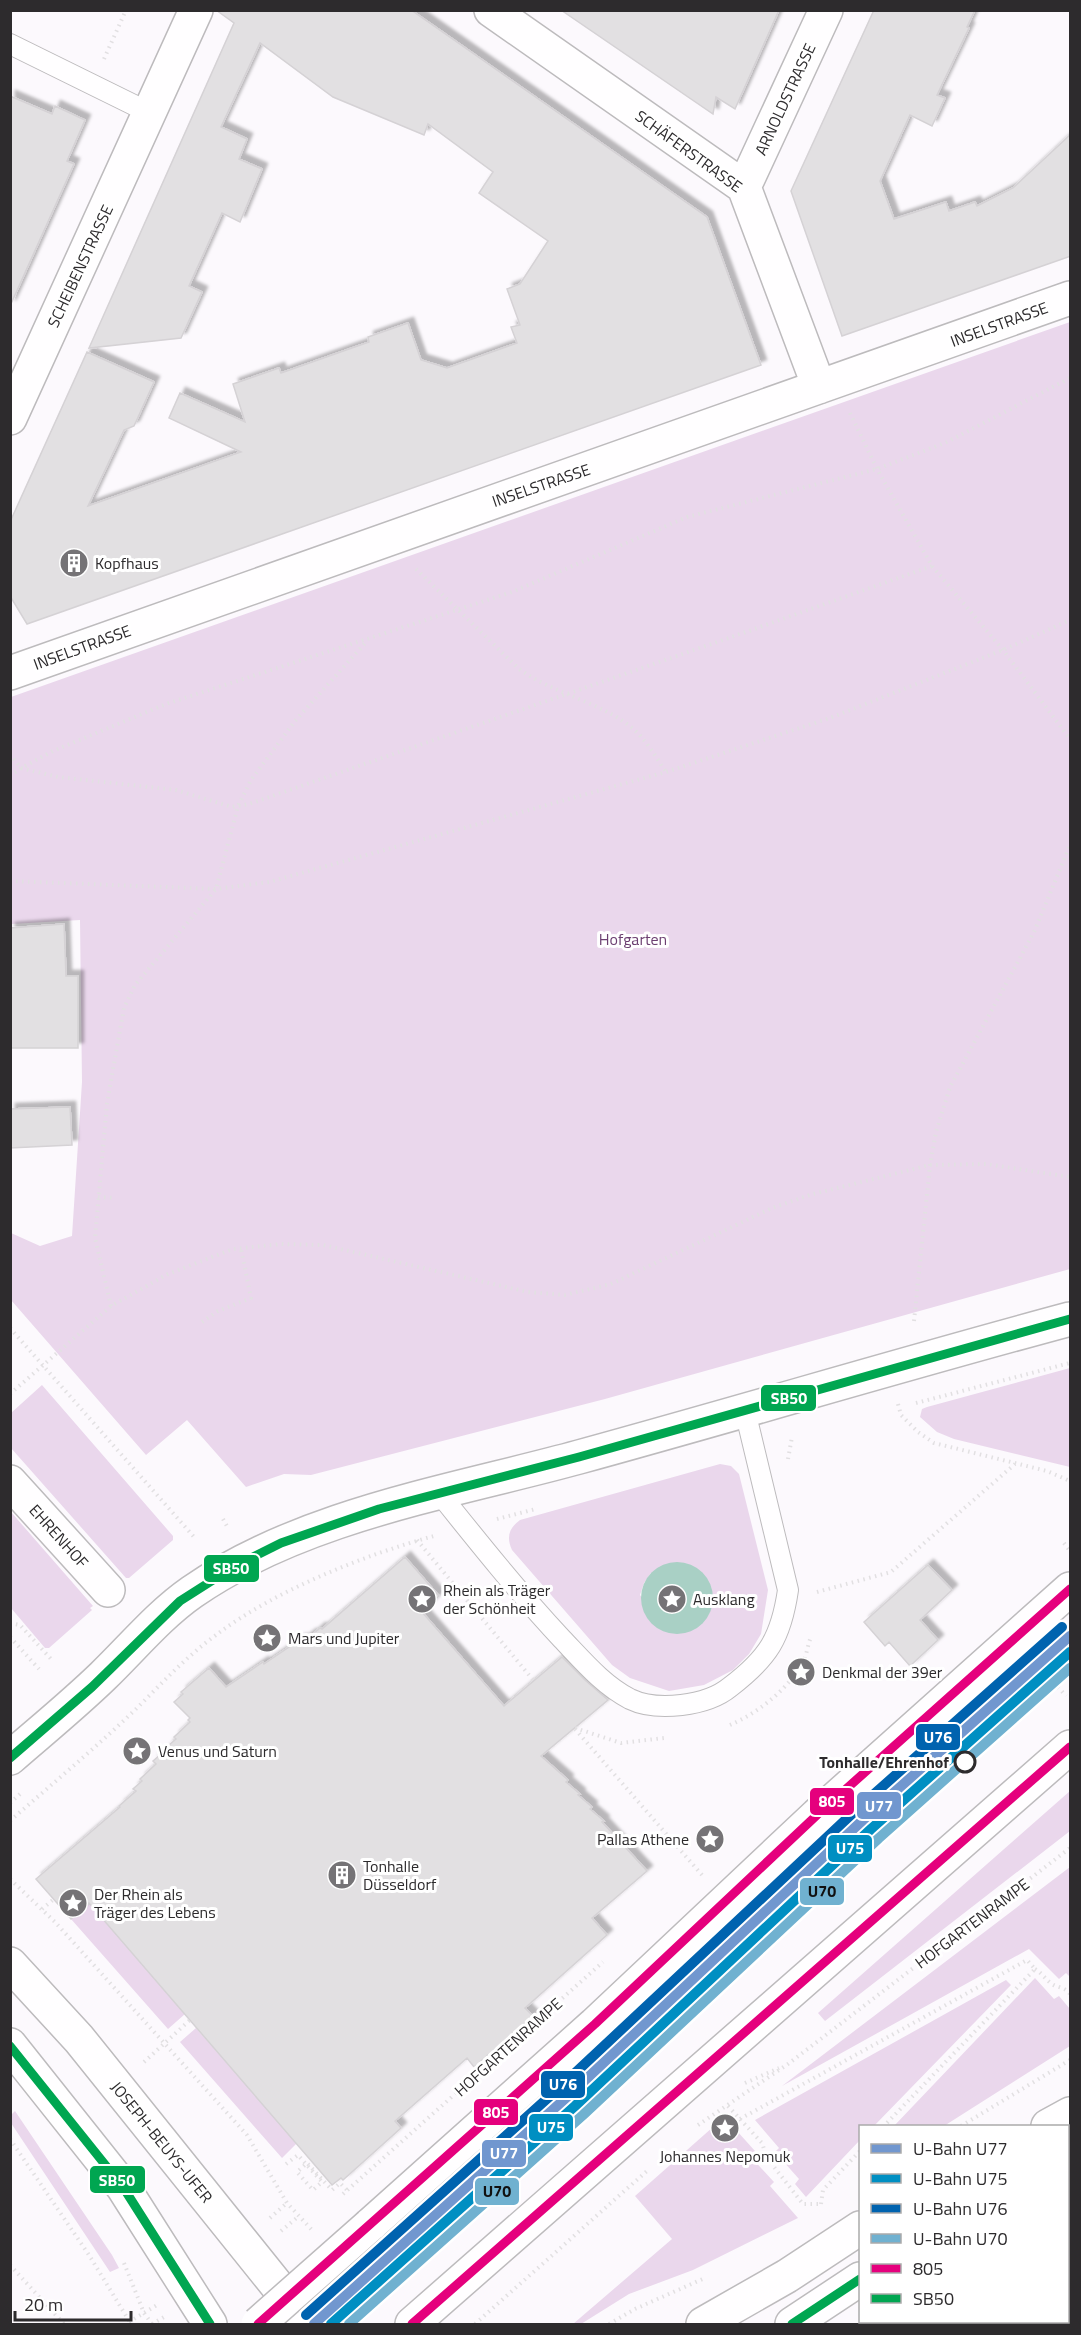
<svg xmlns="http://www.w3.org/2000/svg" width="1081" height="2335" font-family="'Titillium Web',sans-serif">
<defs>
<filter id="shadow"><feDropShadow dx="5.5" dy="-5.5" stdDeviation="1.5" flood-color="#0004"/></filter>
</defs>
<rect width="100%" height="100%" fill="#fcf9fd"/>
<path fill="#ead7ec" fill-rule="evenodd" d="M1070 322V1269L605 1399 311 1475 284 1474 246 1487 187 1420 146 1455 11 1300V1233L40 1246 72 1236 82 1082 80 920 11 924V697Z
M1070 1368V1467L954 1439 937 1432 920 1417 922 1409 927 1407Z
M42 1385 173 1536V1540L129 1578H126L11 1448V1413Z
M720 1464 731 1466 739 1474 768 1590 761 1634 749 1654 733 1670 704 1685 669 1691 630 1678 612 1665 512 1550C506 1537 509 1528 520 1520ZM651 1573 710 1612C699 1629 687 1634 668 1632L640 1595 644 1583Z
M11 1512 93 1606 90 1608 92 1610 49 1648H45L11 1608Z
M1070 1791V1831L825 2021 818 2013Z
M1070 1867V1977L1066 1973 1059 1979 1029 1949 782 2086Z
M89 1903 185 2014 168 2029 71 1919Z
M1035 1978 1054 1999 1059 1996 1070 2009V2046L944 2126H894Z
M1006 1980 1011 1985 874 2126H860V2140L806 2197 795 2184 799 2179 775 2152 779 2148 755 2120Z
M196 2028 297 2143 282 2158 180 2042Z
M15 2111 112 2255 119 2268 110 2272 11 2123V2115Z
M713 2127 726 2141 737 2131 755 2151 750 2156 774 2182 770 2186 798 2218 693 2270 629 2294 581 2324H573L672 2239 635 2196Z"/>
<path fill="#a9d0c5" d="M641 1598a36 36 0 1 1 72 0a36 36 0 1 1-72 0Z"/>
<path fill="#e2e0e2" stroke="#d5d2d5" stroke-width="1.5" filter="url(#shadow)" d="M216 10H411L707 217 761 365 27 624 10 596V522L87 352 154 382 134 426 124 430 88 506 241 452 169 418 180 393 245 422 233 384 279 368 281 373 369 342 368 337 408 323 421 360 447 368 517 343 511 327 520 325 507 289 520 284 548 241 479 193 493 172 428 124 424 135 333 97 260 43 221 127 247 139 239 159 262 169 240 222 222 213 189 286 202 292 181 338 89 348 234 23Z
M561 10H779L735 109 716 97 713 114Z
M874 10H975L967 27 969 28 937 95 945 98 932 126 910 115 880 181 894 219 946 202 949 211 975 202 977 206 1013 188 1071 134V256L842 336 791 191Z
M10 96 52 114 55 106 85 120 67 161 74 164 10 306Z
M64 924 66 976H78V1048H10V928Z
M70 1107 72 1145 10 1148V1109Z
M405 1557 439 1596 422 1612 504 1706 562 1657 586 1681 608 1700 541 1756 568 1780 566 1782 580 1794 578 1795 592 1807 590 1809 604 1821 602 1822 647 1871 592 1918 607 1935 525 2008 533 2016 474 2067 467 2058 395 2121 401 2128 343 2180 341 2178 332 2185 89 1903 71 1919 36 1879 120 1807 119 1806 136 1791 133 1789 142 1781 140 1779 156 1764 153 1761 169 1747 168 1746 176 1739 174 1737 190 1722 188 1720 190 1718 174 1702 183 1694 181 1692 209 1668 226 1687 263 1662 264 1664 301 1639 302 1641 311 1634 312 1635 320 1628 322 1629Z
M928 1565 952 1590 920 1620 938 1640 910 1666 889 1642 885 1646 864 1622Z"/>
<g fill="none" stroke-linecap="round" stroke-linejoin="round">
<g stroke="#bdbbbd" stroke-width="22">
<path id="lane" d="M10 44 150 113
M439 1493C479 1543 519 1593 562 1639 583 1661 603 1685 630 1699 657 1712 707 1706 730 1687 768 1658 781 1638 788 1590L745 1411"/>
</g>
<g stroke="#bdbbbd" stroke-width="36">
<path id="street" d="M491 10 744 187 819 387
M744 187 826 10
M10 418 196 10
M10 673 1070 298
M10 1482 108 1590"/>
</g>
<g stroke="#bdbbbd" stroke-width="36">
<path id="secondary" d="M10 1758C41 1731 73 1705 103 1676 132 1648 159 1615 192 1592 303 1515 451 1492 579 1457 743 1412 906 1363 1070 1319
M1048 2126 1070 2114
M370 2225 595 2024 817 1815 1070 1589
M412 2324 1070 1747
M703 2324 787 2276 860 2228
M792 2324 860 2279"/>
</g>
<g stroke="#bdbbbd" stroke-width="36">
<path id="primary" d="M10 1964 79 2039 308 2324
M10 2045 123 2187 210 2324"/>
</g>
<path stroke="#e2e0e2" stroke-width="4" stroke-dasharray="1.5 4.5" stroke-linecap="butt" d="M104 59 126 10
M850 413 877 469 932 566 1003 650 1070 739
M416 569 519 669C554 694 600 702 631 727 646 739 655 756 666 772
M10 754 21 768 58 777 176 790 232 807 249 804 746 632 932 566
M10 776 21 768 53 751 166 704 512 592 687 517 877 469 947 442 1070 378
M10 881 216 889 269 882 666 772 830 718 1003 650 1070 620
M98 1197 116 1198
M111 1306 95 1238 107 1103 124 1008 135 985 216 889 238 806 251 780 295 721 367 641
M914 1321 930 1165 936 1132 950 1087 1034 932 1070 845
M202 1322 218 1311 251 1298 241 1249
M10 1328 194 1537
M10 1394 111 1306 168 1274 233 1249 281 1244 323 1245 528 1292 565 1295 611 1284 772 1208 813 1194 930 1165 986 1164 1070 1177
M916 1403 1070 1363
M898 1404 901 1415 918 1432 934 1443 1047 1471 1070 1481
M788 1459 792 1437
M223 1519 228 1528
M497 1519 536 1509
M417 1540 534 1681
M1064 1543 1070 1551
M817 1592 891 1572 1015 1464
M10 1623 20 1625 51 1659
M10 1637 39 1669
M1070 1660 1068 1671H1070
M1042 1669 1066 1696
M1055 1683 1068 1671
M730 1725C758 1713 790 1688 804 1660 807 1653 808 1644 811 1637
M575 1728 621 1743 664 1738
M575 1729 702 1875
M10 1803 21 1793
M10 1821C53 1783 98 1746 139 1706 164 1681 187 1656 216 1635 274 1591 364 1555 434 1536
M10 1879 55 1922 247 2135 287 2203 312 2230
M42 1909 54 1899
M1035 1969C1042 1973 1045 1979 1052 1984 1058 1988 1065 1987 1070 1994
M144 2062 190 2020
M745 2083 779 2068
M728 2106 762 2143 767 2158 803 2204H821
M740 2119 1027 1960 1035 1969 884 2126
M698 2125 788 2064 1070 1848
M961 2126 1070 2060
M10 2139 89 2255 131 2324
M1068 2163 1070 2162
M286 2164 298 2155 322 2182 313 2190 297 2172 307 2163 332 2190 340 2183 347 2190
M1068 2177 1070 2175
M343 2194 603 1962
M821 2204 823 2190 860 2151
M270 2218 287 2203
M281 2231 299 2216
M124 2263 144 2313 152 2324
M10 2265 64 2324
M359 2282 380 2306
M129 2322 157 2305
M891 2322V2324
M152 2324 164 2317
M475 2324 648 2170
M609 2324 635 2309 705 2278"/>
<use href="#lane" stroke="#fffeff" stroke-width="20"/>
<use href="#street" stroke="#fffeff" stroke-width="33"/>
<use href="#secondary" stroke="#fffeff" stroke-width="33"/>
<use href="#primary" stroke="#fffeff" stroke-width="33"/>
<g stroke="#bdbbbd" stroke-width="36" stroke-linecap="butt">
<path id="secondary-bridge" d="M258 2324 370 2225"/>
</g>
<use href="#secondary-bridge" stroke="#fffeff" stroke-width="33"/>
<g stroke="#fff" stroke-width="14">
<path id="bus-1" d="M258 2324 595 2024 817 1815 1070 1589
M412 2324 1070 1747"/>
</g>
<g stroke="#fff" stroke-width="14">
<path id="bus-2" d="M10 1758 92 1687 180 1601 235 1566 281 1543 379 1509 579 1457 1070 1319
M10 2046 123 2187 210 2324
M792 2324 860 2279"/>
</g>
<use href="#bus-1" stroke="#e5007d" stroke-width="9"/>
<use href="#bus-2" stroke="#00a651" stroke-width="9"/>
<g stroke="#fff" stroke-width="15">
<path id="metro-1" d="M314 2324 567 2097 863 1820 1070 1636"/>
</g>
<g stroke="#fff" stroke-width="15">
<path id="metro-2" d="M331 2324 575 2106 871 1829 1070 1652"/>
</g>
<g stroke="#fff" stroke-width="15">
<path id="metro-3" d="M306 2315 559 2088 855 1811 1062 1627"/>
</g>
<g stroke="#fff" stroke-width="15">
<path id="metro-4" d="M349 2324 583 2115 879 1838 1070 1668"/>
</g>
<use href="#metro-1" stroke="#7197cf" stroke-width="10"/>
<use href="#metro-2" stroke="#008fc2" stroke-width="10"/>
<use href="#metro-3" stroke="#0063af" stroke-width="10"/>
<use href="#metro-4" stroke="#70b1d0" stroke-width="10"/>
</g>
<defs>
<g id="building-disc" transform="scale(1.5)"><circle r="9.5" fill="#757376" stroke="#fff"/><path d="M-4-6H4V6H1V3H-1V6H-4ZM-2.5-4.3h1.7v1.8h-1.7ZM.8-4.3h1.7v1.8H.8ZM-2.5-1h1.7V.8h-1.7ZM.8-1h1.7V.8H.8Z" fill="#fff"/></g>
<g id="sight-disc" transform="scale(1.5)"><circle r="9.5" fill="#757376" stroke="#fff"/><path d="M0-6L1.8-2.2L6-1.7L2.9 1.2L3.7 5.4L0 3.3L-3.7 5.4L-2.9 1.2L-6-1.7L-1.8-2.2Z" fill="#fff"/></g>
</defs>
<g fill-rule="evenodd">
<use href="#building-disc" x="74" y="563"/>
<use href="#sight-disc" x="422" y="1599"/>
<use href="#sight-disc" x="672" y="1599"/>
<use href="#sight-disc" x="267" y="1638"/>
<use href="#sight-disc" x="801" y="1672"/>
<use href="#sight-disc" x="137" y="1751"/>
<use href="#sight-disc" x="710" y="1839"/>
<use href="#building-disc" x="342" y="1875"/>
<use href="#sight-disc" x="73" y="1903"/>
<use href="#sight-disc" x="725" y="2128"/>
</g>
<circle fill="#fff" stroke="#2d2b2d" stroke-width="3" cx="965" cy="1762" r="10"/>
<g text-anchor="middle" stroke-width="6" stroke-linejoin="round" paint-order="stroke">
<g font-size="16" fill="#2d2b2d" stroke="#fff">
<text transform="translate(785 99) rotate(-65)" y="6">ARNOLDSTRASSE</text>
<text transform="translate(689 151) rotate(36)" y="6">SCHÄFERSTRASSE</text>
<text transform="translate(80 266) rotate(-65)" y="6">SCHEIBENSTRASSE</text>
<text transform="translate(999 324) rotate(-20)" y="6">INSELSTRASSE</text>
<text transform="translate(541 485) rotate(-19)" y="6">INSELSTRASSE</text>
<text transform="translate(82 647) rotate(-20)" y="6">INSELSTRASSE</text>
<text transform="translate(59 1536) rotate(48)" y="6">EHRENHOF</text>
<text transform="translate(972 1923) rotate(-37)" y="6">HOFGARTENRAMPE</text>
<text transform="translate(508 2047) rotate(-42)" y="6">HOFGARTENRAMPE</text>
<text transform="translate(162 2142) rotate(51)" y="6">JOSEPH-BEUYS-UFER</text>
</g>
<g font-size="16" fill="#2d2b2d" stroke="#fff" text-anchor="start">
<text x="95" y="569">Kopfhaus</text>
<text x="443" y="1596">Rhein als Träger<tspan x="443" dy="18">der Schönheit</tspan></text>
<text x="693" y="1605">Ausklang</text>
<text x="288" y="1644">Mars und Jupiter</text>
<text x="822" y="1678">Denkmal der 39er</text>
<text x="158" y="1757">Venus und Saturn</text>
<text x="689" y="1845" text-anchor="end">Pallas Athene</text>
<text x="363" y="1872">Tonhalle<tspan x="363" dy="18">Düsseldorf</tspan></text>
<text x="94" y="1900">Der Rhein als<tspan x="94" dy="18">Träger des Lebens</tspan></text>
<text x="725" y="2162" text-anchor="middle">Johannes Nepomuk</text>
</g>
<g font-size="16" fill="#6c3f71" stroke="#fff">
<text x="633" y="945">Hofgarten</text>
</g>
<g font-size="16" font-weight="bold" fill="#2d2b2d" stroke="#fff" text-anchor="end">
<text x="949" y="1768">Tonhalle/Ehrenhof</text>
</g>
</g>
<g stroke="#fff" stroke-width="2">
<rect x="760" y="1384" width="57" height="28" rx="6" fill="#00a651"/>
<rect x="203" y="1554" width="57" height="29" rx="6" fill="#00a651"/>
<rect x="915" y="1723" width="46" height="28" rx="6" fill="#0063af"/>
<rect x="809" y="1787" width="46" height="29" rx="6" fill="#e5007d"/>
<rect x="856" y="1791" width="46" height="29" rx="6" fill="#7197cf"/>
<rect x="827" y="1834" width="46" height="29" rx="6" fill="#008fc2"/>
<rect x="799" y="1877" width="46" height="29" rx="6" fill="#70b1d0"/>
<rect x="540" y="2070" width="46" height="29" rx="6" fill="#0063af"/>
<rect x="473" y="2098" width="46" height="28" rx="6" fill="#e5007d"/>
<rect x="528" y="2113" width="46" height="29" rx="6" fill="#008fc2"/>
<rect x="481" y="2139" width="46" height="29" rx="6" fill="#7197cf"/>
<rect x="89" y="2165" width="57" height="29" rx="6" fill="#00a651"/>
<rect x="474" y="2177" width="46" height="29" rx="6" fill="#70b1d0"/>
</g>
<g font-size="16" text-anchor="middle" font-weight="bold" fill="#fff">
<text x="789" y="1404">SB50</text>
<text x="231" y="1574">SB50</text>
<text x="938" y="1743">U76</text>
<text x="832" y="1807">805</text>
<text x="879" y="1812">U77</text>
<text x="850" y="1854">U75</text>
<text x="563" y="2090">U76</text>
<text x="496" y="2118">805</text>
<text x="551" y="2133">U75</text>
<text x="504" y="2159">U77</text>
<text x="117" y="2186">SB50</text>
</g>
<g font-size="16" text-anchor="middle" font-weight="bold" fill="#111">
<text x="822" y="1897">U70</text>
<text x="497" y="2197">U70</text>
</g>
<rect width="1081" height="2335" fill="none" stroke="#2d2b2d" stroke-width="24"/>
<rect x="859" y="2125" width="210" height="198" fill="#ffffff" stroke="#abaaab" stroke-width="1.5"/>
<rect x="871" y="2144" width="30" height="9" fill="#7197cf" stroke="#abaaab" stroke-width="1.5"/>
<text x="913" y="2155" font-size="18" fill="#2d2b2d">U-Bahn U77</text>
<rect x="871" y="2174" width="30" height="9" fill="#008fc2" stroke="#abaaab" stroke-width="1.5"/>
<text x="913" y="2185" font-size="18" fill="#2d2b2d">U-Bahn U75</text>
<rect x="871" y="2204" width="30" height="9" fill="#0063af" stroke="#abaaab" stroke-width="1.5"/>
<text x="913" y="2215" font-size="18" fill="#2d2b2d">U-Bahn U76</text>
<rect x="871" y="2234" width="30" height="9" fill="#70b1d0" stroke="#abaaab" stroke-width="1.5"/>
<text x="913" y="2245" font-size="18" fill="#2d2b2d">U-Bahn U70</text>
<rect x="871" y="2264" width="30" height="9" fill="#e5007d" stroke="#abaaab" stroke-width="1.5"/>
<text x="913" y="2275" font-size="18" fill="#2d2b2d">805</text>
<rect x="871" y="2294" width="30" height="9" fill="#00a651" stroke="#abaaab" stroke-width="1.5"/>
<text x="913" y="2305" font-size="18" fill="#2d2b2d">SB50</text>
<path d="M15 2311v9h116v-9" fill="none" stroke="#2d2b2d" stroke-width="3"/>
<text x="24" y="2311" font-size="18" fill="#2d2b2d" stroke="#ffffff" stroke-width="4.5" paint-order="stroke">20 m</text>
</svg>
